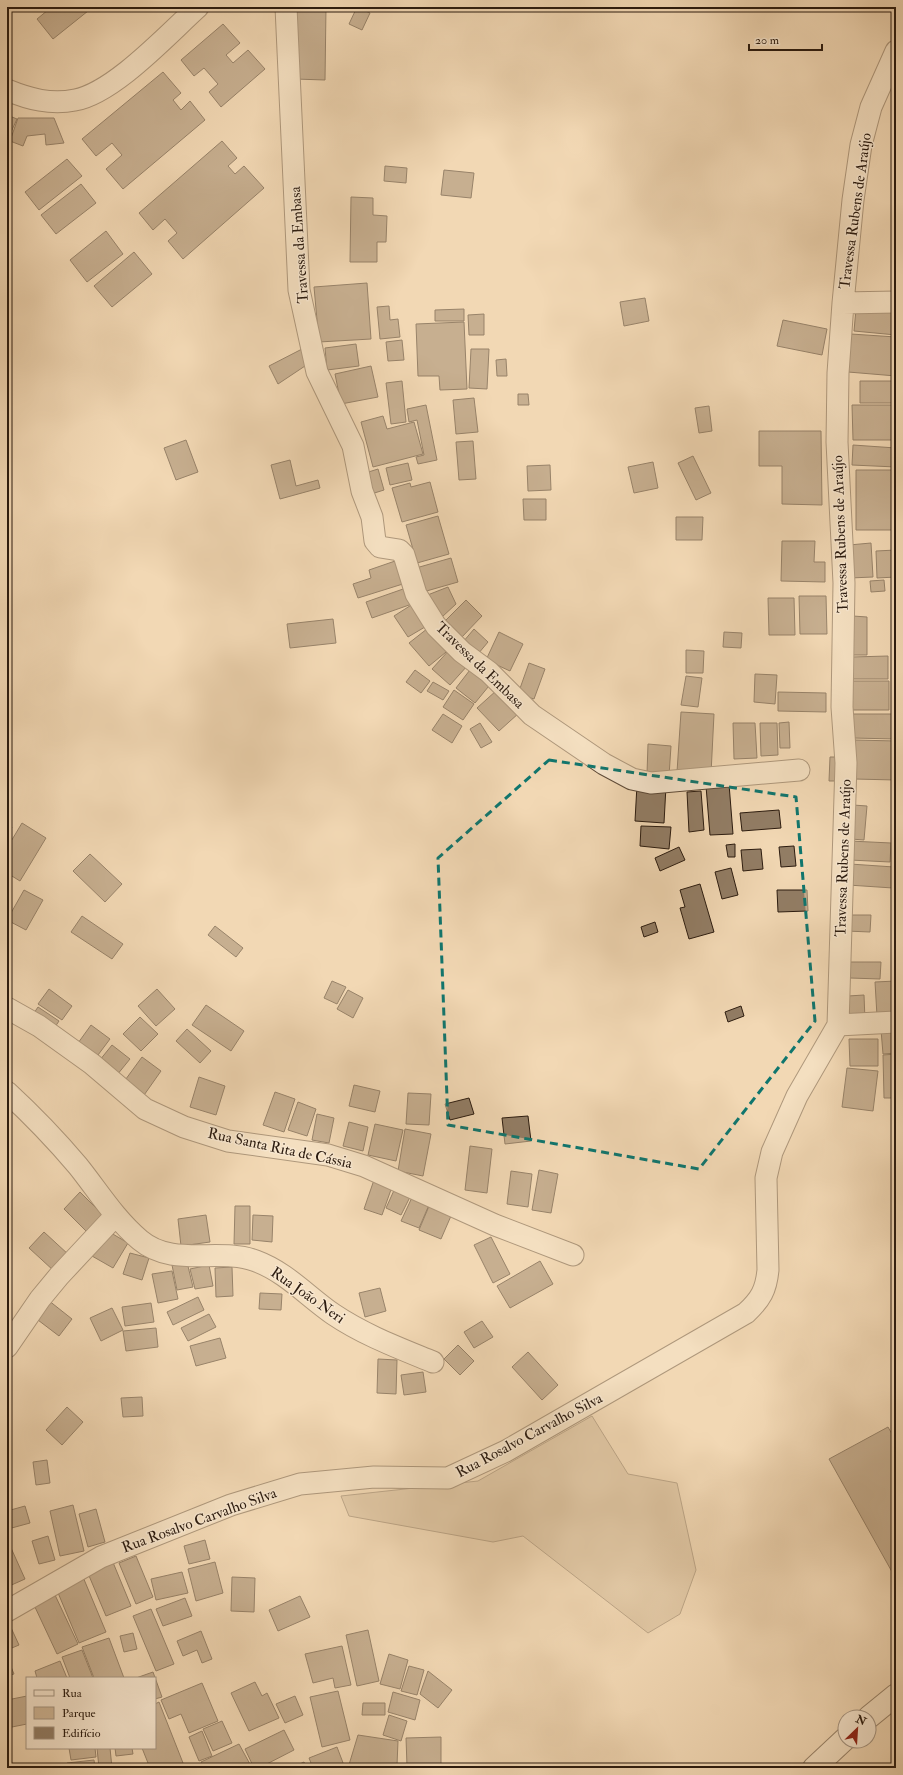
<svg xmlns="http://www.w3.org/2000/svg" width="903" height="1775" font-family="'IM FELL Double Pica',serif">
<rect width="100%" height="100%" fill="#f2d8b4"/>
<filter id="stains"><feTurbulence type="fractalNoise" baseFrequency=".005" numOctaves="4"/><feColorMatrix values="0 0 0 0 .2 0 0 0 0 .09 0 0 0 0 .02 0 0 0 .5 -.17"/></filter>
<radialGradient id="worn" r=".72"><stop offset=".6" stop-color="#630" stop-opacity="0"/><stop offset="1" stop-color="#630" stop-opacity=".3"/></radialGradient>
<path fill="#d0b898" stroke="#7e6a54" d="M592 1416 628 1474 677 1483 696 1570 680 1614 648 1633 523 1536 493 1542 349 1516 341 1496 478 1481Z"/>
<path fill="#927d65" stroke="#2b1b0f" d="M46 7H93L53 39 37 19 48 10Z
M296 7H326L325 80 295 79Z
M357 7 370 13 362 30 349 24Z
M223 24 240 43 226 55 233 63 248 50 265 69 221 107 209 92 218 84 204 68 194 76 181 60Z
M163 72 181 93 173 100 181 110 190 101 205 120 123 189 106 169 122 155 112 143 96 156 82 139Z
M7 115 17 119 7 141Z
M18 118H54L64 143 46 145 45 134 27 136 23 146 10 141Z
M222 141 237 158 228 166 235 174 244 166 264 188 183 259 168 241 177 233 165 219 153 230 139 213Z
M67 159 82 176 39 210 25 192Z
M385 166 407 168 406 183 384 181Z
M444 170 474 173 471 198 441 195Z
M81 184 96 203 56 234 41 215Z
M351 197 373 198V215L387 216 386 242H377V262H350Z
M106 231 123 254 87 282 70 260Z
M134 252 152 274 112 307 94 286Z
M367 283 371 339 319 342 314 287Z
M645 298 649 321 624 326 620 302Z
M389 306 390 320 398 319 400 337 380 339 377 307Z
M464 309V321H435V310Z
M856 309 896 312V335L854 331Z
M484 314V335H469L468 315Z
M783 320 827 329 822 355 777 346Z
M464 322 467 389 440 390 439 376H418L416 324Z
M851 334 896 337V376L848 372Z
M402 340 404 360 388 361 386 342Z
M356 344 359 366 327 370 325 348Z
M302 349 305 366 278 384 269 366Z
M471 349H489L487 389 469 388Z
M506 359 507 376H497L496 360Z
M371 366 378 397 341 404 335 374Z
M402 381 406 422 391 424 386 383Z
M860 381H896V403H860Z
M518 394H528L529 405H518Z
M474 398 478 432 456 434 453 400Z
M426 405 437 460 418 464 416 457 424 455 417 420 409 422 407 409Z
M852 405H894V440H853Z
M709 406 712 431 699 433 695 408Z
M383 416 387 429 414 422 423 454 373 467 361 422Z
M759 431H821L822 505 782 504V466H759Z
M186 440 198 472 176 480 164 448Z
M473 441 476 479 459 480 456 442Z
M853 445 896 448V467L852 465Z
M693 456 711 493 696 500 678 463Z
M290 460 296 486 318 480 320 488 280 499 271 465Z
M653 462 658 488 634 493 628 467Z
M408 463 412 480 390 485 386 468Z
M550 465 551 490 528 491 527 466Z
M378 469 384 490 368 495 362 474Z
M856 470H896V493H892V530H856Z
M430 482 438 512 402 522 392 488 410 483 411 487Z
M523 499H546V520H524Z
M438 516 449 554 417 563 406 525Z
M676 517H703L702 540H676Z
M782 541H815L814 562H825V582L781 581Z
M871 543 873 577 850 578 849 545Z
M896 550V577L877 578 876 551Z
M451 558 458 582 423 592 416 568Z
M398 560 406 583 358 598 353 584 371 578 369 570Z
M884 580 885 591 871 592 870 581Z
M448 587 456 604 442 617 425 596Z
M406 588 412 604 372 618 366 602Z
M799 596H826L827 634H800Z
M768 598H794L795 635H769Z
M466 600 482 616 461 638 444 622Z
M416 602 430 624 408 637 394 616Z
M853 616 867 617V655H853Z
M333 619 336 643 290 648 287 624Z
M432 625 451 648 429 666 409 643Z
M474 629 488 642 478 654 463 642Z
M499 632 523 644 510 671 486 660Z
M724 632 742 633 741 648 723 647Z
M450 649 468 665 450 685 432 669Z
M686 650 704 651 703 673H686Z
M888 656V679H852V657Z
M529 663 545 669 534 699 518 694Z
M473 666 493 681 475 703 456 688Z
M415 670 430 681 421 693 406 682Z
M755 674 777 675 775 704 754 702Z
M686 676 702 678 698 707 681 705Z
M848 681H889V710H848Z
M433 682 449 691 443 700 427 691Z
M454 690 474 704 463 720 443 707Z
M497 690 519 713 499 731 477 708Z
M778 692 826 693V712L778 711Z
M892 696H896V713H893Z
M681 712 714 714 711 774 677 772Z
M443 714 462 726 452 743 432 730Z
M853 714H896V739L853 738Z
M789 722 790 748H780L779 723Z
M480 723 492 742 481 748 470 729Z
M733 723H755L757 758 734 759Z
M760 723H777L778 755 761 756Z
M855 740 896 741V780L854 779Z
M648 744 671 746 669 776 647 774Z
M830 757H840L838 781H829Z
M729 784 733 834 710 835 706 786Z
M637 785 666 786 664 823 635 821Z
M701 791 704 830 689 832 687 792Z
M853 805 867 806 864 840 851 839Z
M779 810 781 828 742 831 740 813Z
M22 823 46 838 20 881 7 873V848Z
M7 824 12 827 7 837Z
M641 826 671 827 669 849 640 846Z
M850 841 891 843 890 862 850 860Z
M735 844V857H728L726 845Z
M794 846 796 866 781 867 779 847Z
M679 847 685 860 660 871 655 858Z
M761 849 763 869 743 871 741 850Z
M90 854 122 884 105 902 73 871Z
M850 864 894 867 893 888 848 885Z
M731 868 738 895 722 899 715 872Z
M700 884 714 932 689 939 680 908 685 907 680 890Z
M24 890 43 900 26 930 7 920Z
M777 890H807L808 911 778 912Z
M847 915H871L870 932 846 931Z
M82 916 123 944 112 959 71 932Z
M655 922 658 932 644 937 641 927Z
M215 926 243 948 236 957 208 935Z
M849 962H881L880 979 850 978Z
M332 981 346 987 337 1004 324 998Z
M896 981V1014L877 1016 875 982Z
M49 989 72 1006 62 1020 38 1004Z
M157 989 175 1009 156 1026 138 1006Z
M348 990 363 998 353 1018 337 1009Z
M864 995 865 1020 850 1021 848 996Z
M206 1005 244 1031 231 1051 192 1025Z
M741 1006 744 1016 728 1022 725 1012Z
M38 1007 59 1021 45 1042 24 1028Z
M140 1017 158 1034 141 1051 123 1034Z
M91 1025 110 1039 92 1063 73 1050Z
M187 1029 211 1051 200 1063 176 1041Z
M881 1030H896V1053L883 1054Z
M849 1039H878V1066H850Z
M112 1045 130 1059 108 1086 91 1071Z
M896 1054V1098H884L883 1055Z
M142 1057 161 1071 142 1098 123 1083Z
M847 1068 878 1071 873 1111 842 1107Z
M199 1077 225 1086 216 1115 190 1107Z
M354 1085 380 1091 375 1112 349 1106Z
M275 1092 295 1099 284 1132 263 1125Z
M408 1093 431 1094 429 1125 406 1124Z
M469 1098 474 1114 450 1120 445 1104Z
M298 1102 316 1109 307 1136 288 1130Z
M317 1114 334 1118 329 1143 312 1140Z
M528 1116 531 1141 505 1144 502 1118Z
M349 1122 368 1127 363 1151 343 1146Z
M375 1124 403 1130 396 1161 368 1155Z
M405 1129 431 1134 423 1176 398 1171Z
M470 1146 492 1149 487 1193 465 1190Z
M539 1170 558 1174 551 1213 532 1210Z
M511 1171 532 1174 528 1207 507 1204Z
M375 1177 393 1184 382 1215 364 1209Z
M396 1186 412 1193 401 1215 386 1208Z
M415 1191 432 1198 419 1228 401 1221Z
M80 1192 104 1216 87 1232 64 1209Z
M432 1199 454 1209 441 1239 419 1230Z
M235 1206H250V1244H234Z
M206 1215 210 1242 181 1246 178 1219Z
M253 1215 273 1216 272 1242 252 1240Z
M106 1230 128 1243 113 1268 92 1256Z
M44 1232 69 1255 54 1271 29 1248Z
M491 1237 510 1274 493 1283 474 1245Z
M130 1253 149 1258 142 1280 123 1274Z
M540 1261 553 1284 510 1308 497 1286Z
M187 1262 193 1287 177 1290 172 1265Z
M209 1265 213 1286 195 1289 190 1269Z
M232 1267 233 1296 216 1297 215 1268Z
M172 1271 178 1299 158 1303 152 1274Z
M380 1288 386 1311 365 1317 359 1293Z
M260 1293 282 1294 281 1310 259 1309Z
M198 1297 204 1310 173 1325 167 1312Z
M48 1300 72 1319 59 1336 34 1317Z
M151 1303 154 1322 125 1326 122 1307Z
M112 1308 123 1330 101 1341 90 1318Z
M209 1314 216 1327 188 1341 181 1328Z
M482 1321 493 1337 474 1348 464 1332Z
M156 1328 158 1347 126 1351 123 1331Z
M220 1338 226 1358 196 1366 190 1346Z
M458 1345 474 1361 460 1375 444 1359Z
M528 1352 558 1385 542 1400 512 1367Z
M378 1359 397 1360 396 1394 377 1393Z
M423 1372 426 1392 404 1395 401 1375Z
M142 1397 143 1416 123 1417 121 1398Z
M67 1407 83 1422 62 1445 46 1430Z
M888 1427 896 1441V1579L829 1459Z
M47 1460 50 1483 36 1485 33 1462Z
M73 1505 84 1551 60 1556 50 1511Z
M25 1506 30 1523 8 1529 7 1511Z
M96 1509 105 1542 88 1547 79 1514Z
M48 1536 55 1560 39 1564 32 1541Z
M7 1539 25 1579 7 1587Z
M205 1540 210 1559 189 1564 184 1546Z
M136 1556 153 1597 136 1604 119 1563Z
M112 1560 131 1606 106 1616 87 1571Z
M215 1562 223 1593 196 1601 188 1569Z
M182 1572 188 1593 156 1600 151 1579Z
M83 1577 106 1632 79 1643 56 1588Z
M232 1577 255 1578 254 1612 231 1611Z
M55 1595 78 1644 57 1654 34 1605Z
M300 1596 310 1617 278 1631 269 1610Z
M185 1598 192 1616 163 1626 156 1609Z
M151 1609 174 1664 156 1671 133 1616Z
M7 1619 19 1645 7 1650Z
M368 1630 379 1681 357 1686 346 1635Z
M201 1631 212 1659 202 1663 197 1650 183 1656 177 1641Z
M133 1633 137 1649 124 1652 120 1636Z
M109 1638 124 1678H94L82 1647Z
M342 1646 351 1685 335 1688 333 1678 313 1683 305 1654Z
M82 1650 93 1678H70L62 1657Z
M389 1654 408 1660 400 1689 380 1684Z
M7 1657 14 1674 7 1676Z
M60 1661 67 1678H37L35 1671Z
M409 1666 424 1670 417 1695 401 1691Z
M428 1671 452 1690 438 1708 420 1694Z
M153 1672 162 1697 155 1699V1678H136Z
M255 1682 262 1696 267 1693 279 1718 249 1731 231 1693Z
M202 1683 218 1721 189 1733 181 1714 169 1719 161 1700Z
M338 1691 350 1740 322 1747 310 1697Z
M393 1692 420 1700 415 1720 388 1712Z
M27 1696V1724L7 1728V1700Z
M295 1696 303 1715 285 1723 276 1704Z
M159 1702 185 1768H150L142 1748H155V1704Z
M363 1703H385V1715H362Z
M389 1715 407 1721 401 1741 383 1735Z
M222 1721 232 1743 213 1751 203 1729Z
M284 1730 294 1750 259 1768H254L245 1749Z
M202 1731 212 1756 199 1761 189 1737Z
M358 1735 398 1741 397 1765 390 1768H348Z
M441 1737V1766H407L406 1738Z
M239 1744 251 1766 248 1768H204L201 1762Z
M337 1747 345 1768H313L309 1758Z
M69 1748H95L96 1757 71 1760Z
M97 1748H110L112 1768H99Z
M115 1748H132L133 1754 116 1756Z
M94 1760 95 1768H68L67 1763Z
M304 1762 307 1768H291Z"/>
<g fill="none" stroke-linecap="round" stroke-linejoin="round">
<g stroke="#5d4a38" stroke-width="23">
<path id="street" d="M286 7 299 290 317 372 353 446 362 491 372 517 375 541 380 547 399 550 404 555 416 594 436 626 462 652 489 672 532 715 604 764 632 779 651 783 799 770
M7 90C29 99 51 105 75 100 114 93 168 34 198 7
M843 303 896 302
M7 1008 39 1026 92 1064 145 1109 184 1127 228 1141 328 1155 364 1166 495 1225 573 1255
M838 1025 896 1022
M7 1092C32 1115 56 1140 78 1166 98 1191 115 1219 140 1240 173 1268 219 1247 256 1261 286 1272 307 1296 333 1314 364 1335 399 1348 433 1362
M7 1347 40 1299 59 1276 115 1216
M7 1611 101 1557 231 1505 300 1484 374 1477 448 1478 506 1451 746 1313C761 1299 766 1290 768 1270L766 1178 772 1152 797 1096 838 1025 846 763 842 707 844 583 837 442 838 373 843 303 853 200 861 145 871 107 896 51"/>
</g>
<g stroke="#2b1b0f" stroke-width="24">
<path id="secondary" d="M869 1717 896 1695
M814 1768 845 1739"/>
</g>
<use href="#street" stroke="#f7e6ce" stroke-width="21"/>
<use href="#secondary" stroke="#f7e6ce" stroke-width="22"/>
</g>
<path d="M0 0H903V1775H0ZM549 760 796 797 815 1021 699 1169 448 1125 438 858Z" fill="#f2d8b4" fill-opacity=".55" fill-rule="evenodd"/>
<path fill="none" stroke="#0f766e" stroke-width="3" stroke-dasharray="8 5" stroke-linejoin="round" d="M549 760 796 797 815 1021 699 1169 448 1125 438 858Z"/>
<g text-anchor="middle" stroke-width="3" stroke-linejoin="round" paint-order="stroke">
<g font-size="15" fill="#2b1b0f" stroke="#f7e6ce">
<text transform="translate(855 211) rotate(-82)" y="5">Travessa Rubens de Araújo</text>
<text transform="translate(299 245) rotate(-94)" y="5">Travessa da Embasa</text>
<text transform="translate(840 534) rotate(-92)" y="5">Travessa Rubens de Araújo</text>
<text transform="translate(480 665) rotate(44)" y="5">Travessa da Embasa</text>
<text transform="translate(843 858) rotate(-88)" y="5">Travessa Rubens de Araújo</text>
<text transform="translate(280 1148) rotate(12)" y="5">Rua Santa Rita de Cássia</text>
<text transform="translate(308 1295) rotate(35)" y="5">Rua João Neri</text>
<text transform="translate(529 1435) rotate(-28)" y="5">Rua Rosalvo Carvalho Silva</text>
<text transform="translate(199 1520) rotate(-20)" y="5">Rua Rosalvo Carvalho Silva</text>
</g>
</g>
<rect width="903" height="1775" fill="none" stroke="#f2d8b4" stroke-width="24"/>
<rect x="8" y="8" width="887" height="1759" fill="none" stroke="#2b1b0f" stroke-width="2"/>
<rect x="12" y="12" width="879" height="1751" fill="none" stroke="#2b1b0f"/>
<rect x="26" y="1677" width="130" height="72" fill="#f7e6ce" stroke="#a59582"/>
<rect x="34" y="1690" width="20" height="6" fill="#f7e6ce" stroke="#a59582"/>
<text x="62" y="1697" font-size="12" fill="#2b1b0f">Rua</text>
<rect x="34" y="1707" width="20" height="12" fill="#d0b898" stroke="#a59582"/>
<text x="62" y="1717" font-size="12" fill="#2b1b0f">Parque</text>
<rect x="34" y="1727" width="20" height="12" fill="#927d65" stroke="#a59582"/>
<text x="62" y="1737" font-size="12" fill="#2b1b0f">Edifício</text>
<g transform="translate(857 1729) rotate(25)"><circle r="19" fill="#f7e6ce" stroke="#a59582"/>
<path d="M0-3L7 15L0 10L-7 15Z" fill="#8f2418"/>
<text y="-6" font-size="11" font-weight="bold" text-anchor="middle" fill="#2b1b0f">N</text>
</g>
<path d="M749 44v6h73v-6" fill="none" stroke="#2b1b0f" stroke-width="2"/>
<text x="755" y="44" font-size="12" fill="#2b1b0f" stroke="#f7e6ce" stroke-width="3" paint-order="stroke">20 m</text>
<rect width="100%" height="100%" filter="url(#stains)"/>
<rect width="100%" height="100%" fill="url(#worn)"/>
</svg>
